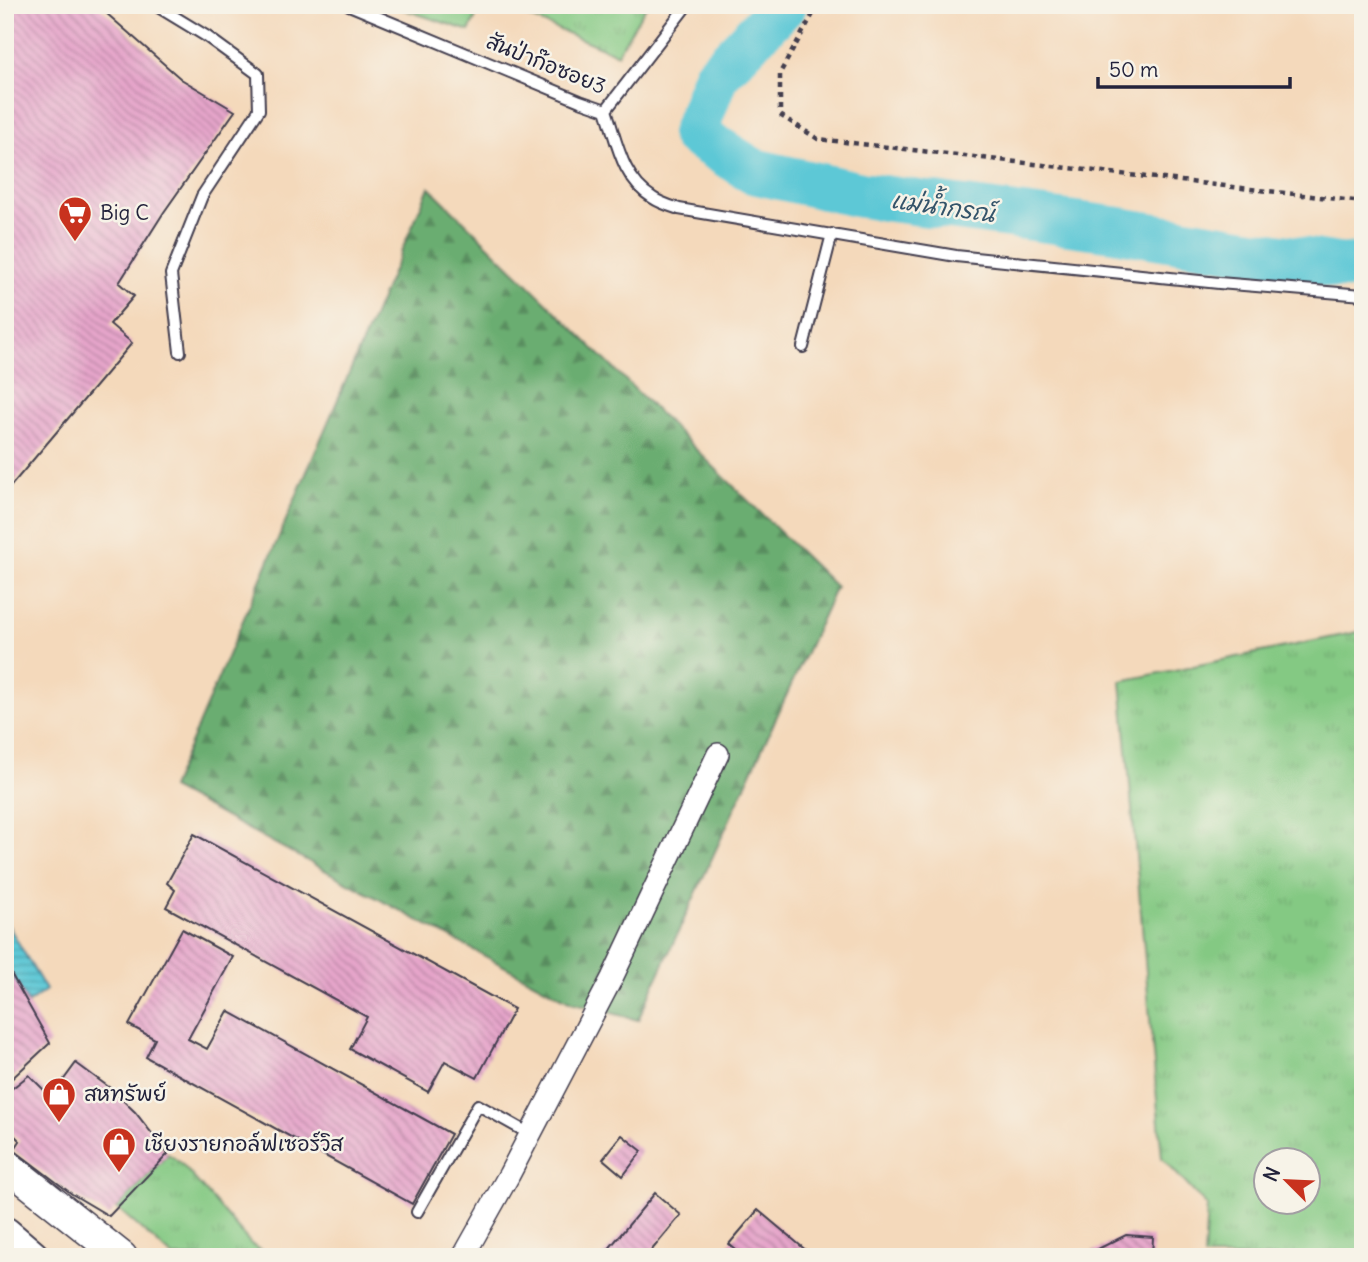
<svg xmlns="http://www.w3.org/2000/svg" width="1368" height="1262" font-family="Delius,'Playpen Sans Thai',sans-serif">
<defs>
<pattern id="grass-tufts" width="24" height="20" patternUnits="userSpaceOnUse" patternTransform="scale(1.75)"><rect width="24" height="20" fill="#84c983"/><path d="M3 7l-1-3M5 7V3M7 7l1-3M15 17l-1-3M17 17v-4M19 17l1-3" fill="none" stroke="#72ac72"/></pattern>
<pattern id="forest-firs" width="22" height="20" patternUnits="userSpaceOnUse" patternTransform="scale(1.75)"><rect width="22" height="20" fill="#6bad71"/><path d="M5 1l3.5 6h-7zM16 11l3.5 6h-7z" fill="#588c5e"/></pattern>
<pattern id="water-rules" width="6" height="5" patternUnits="userSpaceOnUse" patternTransform="scale(1.75)"><rect width="6" height="5" fill="#5dc8d6"/><path d="M0 2.5h6" fill="none" stroke="#4ca2af"/></pattern>
<pattern id="building-back-hatch" width="6" height="6" patternUnits="userSpaceOnUse" patternTransform="scale(1.75)"><rect width="6" height="6" fill="#e6a5ca"/><path d="M-1 5l2 2M0 0l6 6M5-1l2 2" fill="none" stroke="#ba86a5"/></pattern>
</defs>
<rect width="100%" height="100%" fill="#f7f3e8"/>
<filter id="ink" filterUnits="userSpaceOnUse"><feTurbulence type="fractalNoise" baseFrequency=".0143" numOctaves="2"/><feDisplacementMap in="SourceGraphic" scale="14" xChannelSelector="R" yChannelSelector="G"/><feConvolveMatrix kernelMatrix="1 2 1 2 8 2 1 2 1" color-interpolation-filters="sRGB"/></filter>
<filter id="wash" filterUnits="userSpaceOnUse"><feTurbulence type="fractalNoise" baseFrequency=".00686" numOctaves="4" result="noise"/><feDisplacementMap in="SourceGraphic" scale="28" xChannelSelector="R" yChannelSelector="G"/><feGaussianBlur stdDeviation="1.57" result="paint"/><feColorMatrix in="noise" values="0 0 0 0 0 0 0 0 0 0 0 0 0 0 0 0 0 1.4 0 .05"/><feComposite in="paint" operator="in"/></filter>
<g filter="url(#wash)">
<rect width="100%" height="100%" fill="#f4d9bb"/>
<path fill="url(#grass-tufts)" stroke="#53765f" stroke-width="2" fill-rule="evenodd" d="M390 5H482L469 31Z
M500 5H647L617 54Z
M1363 631V1257H1204L1207 1206 1162 1158 1121 681ZM1266 1160H1308V1202H1266Z
M168 1154 181 1163 251 1244 271 1257H173L117 1208Z"/>
<path fill="url(#forest-firs)" stroke="#466856" stroke-width="2" d="M429 187 836 587 638 1020 571 1002 171 788Z"/>
<path fill="url(#water-rules)" stroke="#407588" stroke-width="2" d="M5 920 46 990 28 1003 5 963Z"/>
<g fill="none" stroke-linecap="round" stroke-linejoin="round">
<path stroke="#5dc8d6" stroke-width="46" d="M784 5 716 75 694 134 753 171 861 195 1113 229 1338 266 1363 267"/>
</g>
<g id="blocks">
<path fill="url(#building-back-hatch)" d="M5 5H97L181 79 235 111 164 212 119 283 134 296 110 324 132 343 5 493Z
M194 834 514 1009 477 1078 445 1061 428 1092 350 1049 367 1017 166 907 175 890 167 883Z
M5 868 13 892 5 901Z
M182 929 233 957 188 1039 207 1049 228 1011 451 1134 412 1204 146 1057 155 1039 129 1025Z
M5 963 50 1043 5 1085Z
M76 1063 110 1088 135 1112 168 1154 109 1216 72 1194 14 1150 20 1141 5 1126V1094L29 1075 51 1097Z
M622 1135 642 1151 623 1176 603 1159Z
M655 1193 681 1215 646 1257H602Z
M758 1210 814 1257H744L729 1244Z
M1126 1235 1153 1237 1152 1257H1082Z"/>
</g>
</g>
<g filter="url(#ink)">
<use href="#blocks" fill-opacity="0" stroke="#423d4e" stroke-width="2"/>
<g fill="none" stroke-linecap="round" stroke-linejoin="round">
<g stroke="#423d4e" stroke-width="14">
<path id="service" d="M155 5 206 36 258 74 259 110 202 196 171 274 180 352
M349 5 580 101 606 110 687 5
M606 110C617 142 622 179 653 198 660 203 670 206 679 209L956 256 1219 283 1363 295
M803 347 832 234
M417 1212 478 1105 530 1134"/>
</g>
<g stroke="#423d4e" stroke-width="24">
<path id="minor" d="M463 1257 509 1175 612 978 718 754"/>
</g>
<g stroke="#423d4e" stroke-width="33">
<path id="secondary" d="M5 1164 122 1257"/>
</g>
<g stroke="#423d4e" stroke-width="37">
<path id="primary" d="M5 1234 32 1257"/>
</g>
<path stroke="#423d4e" stroke-width="4.5" stroke-dasharray="5 5" stroke-linecap="butt" d="M818 5 780 73V115L818 139 1363 202"/>
<use href="#service" stroke="#fff" stroke-width="10"/>
<use href="#minor" stroke="#fff" stroke-width="21"/>
<use href="#secondary" stroke="#fff" stroke-width="30"/>
<use href="#primary" stroke="#fff" stroke-width="33"/>
</g>
</g>
<defs>
<g id="supermarket-pin" transform="scale(1.75)"><path d="M0 17L-7.5 6A9.5 9.5 0 1 1 7.5 6Z" fill="#c8321e" stroke="#f7f3e8"/><path d="M-6-5.5h2.5l.6 2H6L4.5 2H-2.5L-4.4-4H-6ZM-1.5 3.2a1.3 1.3 0 1 0 .1 0ZM3 3.2a1.3 1.3 0 1 0 .1 0Z" fill="#fff"/></g>
<g id="shop-pin" transform="scale(1.75)"><path d="M0 17L-7.5 6A9.5 9.5 0 1 1 7.5 6Z" fill="#c8321e" stroke="#f7f3e8"/><path d="M-5-2.5h2.3a2.7 3.5 0 0 1 5.4 0H5L5.5 6h-11ZM-1.5-2.5h3a1.5 2.3 0 0 0-3 0Z" fill="#fff"/></g>
</defs>
<g fill-rule="evenodd">
<use href="#supermarket-pin" x="75" y="213"/>
<use href="#shop-pin" x="59" y="1094"/>
<use href="#shop-pin" x="119" y="1144"/>
</g>
<g text-anchor="middle" stroke-width="5" stroke-linejoin="round" paint-order="stroke">
<g font-size="21" fill="#22223b" stroke="#f7f3e8">
<text transform="translate(546 64) rotate(22)" y="7">สันป่าก๊อซอย3</text>
</g>
<g font-size="21" fill="#22223b" stroke="#f7f3e8" text-anchor="start">
<text x="100" y="220">Big C</text>
<text x="84" y="1101">สหทรัพย์</text>
<text x="144" y="1151">เชียงรายกอล์ฟเซอร์วิส</text>
</g>
<g font-size="23" font-style="italic" fill="#34546a" stroke="#f7f3e8">
<text transform="translate(943 207) rotate(8)" y="8">แม่น้ำกรณ์</text>
</g>
</g>
<rect width="1368" height="1262" fill="none" stroke="#f7f3e8" stroke-width="28"/>
<g transform="translate(1287 1181) rotate(294)"><circle r="33" fill="#f7f3e8" stroke="#a29fa3" stroke-width="2"/>
<path d="M0-5L12 26L0 18L-12 26Z" fill="#c8321e"/>
<text y="-10" font-size="19" font-weight="bold" text-anchor="middle" fill="#22223b">N</text>
</g>
<path d="M1098 77v10h192v-10" fill="none" stroke="#22223b" stroke-width="3.5"/>
<text x="1109" y="77" font-size="21" fill="#22223b" stroke="#f7f3e8" stroke-width="5" paint-order="stroke">50 m</text>
</svg>
